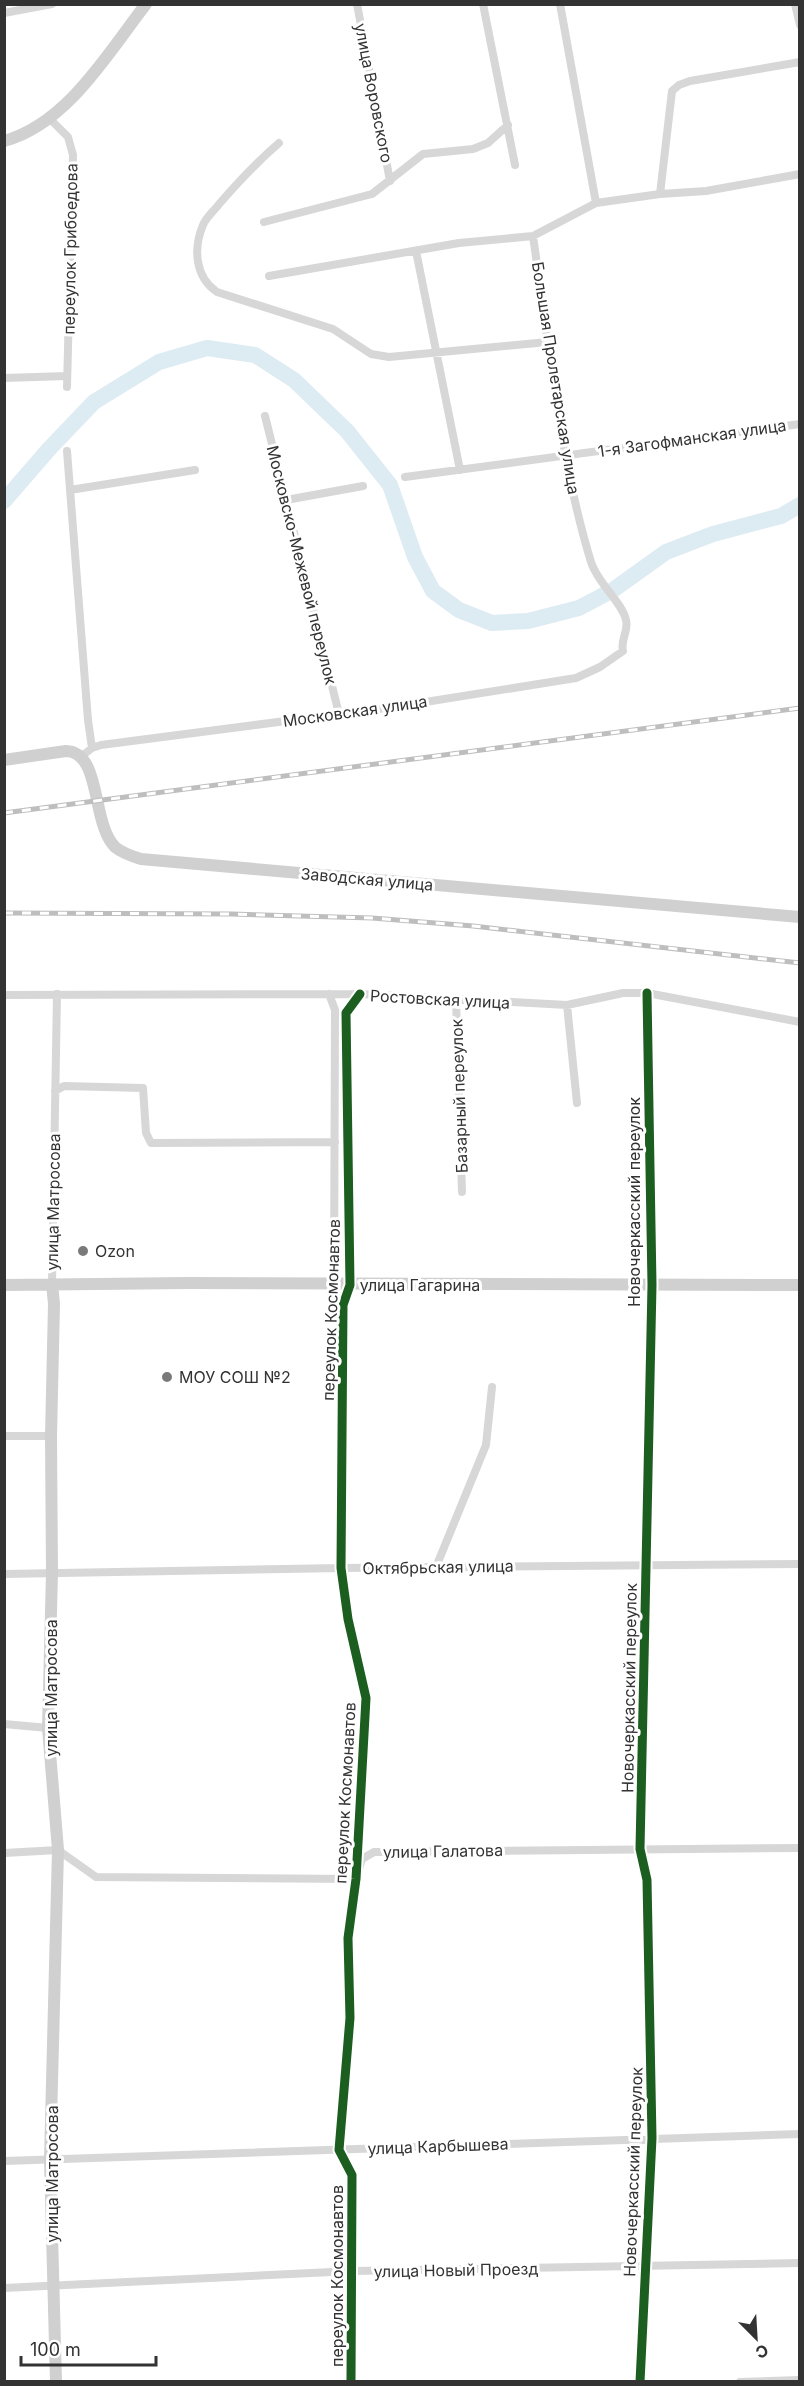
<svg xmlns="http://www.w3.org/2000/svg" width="804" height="2386" font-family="Inter,sans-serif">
<rect width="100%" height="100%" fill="#fff"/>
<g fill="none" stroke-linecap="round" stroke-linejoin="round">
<path stroke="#ddebf3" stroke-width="16" d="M4 501 49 449 94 402 159 362 207 348 255 355 294 380 347 431 390 485 415 557 433 591 459 610 492 623 528 621 579 608 613 590 666 552 713 534 781 516 800 505"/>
<path stroke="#d7d7d7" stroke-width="8" d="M357 4 390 181
M483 4 515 165
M560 4 596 203
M795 4 800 25
M4 13 52 4
M50 119 68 137 73 155 67 387
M279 143C257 162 239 181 220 203 215 210 206 217 203 225 193 249 195 277 217 292L333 329 371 354 389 357 548 342
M660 194 672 91 679 85 690 81 800 62
M264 222 372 194 423 154 473 149 488 143 508 125
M416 251 460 470
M269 276 459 243 533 236 596 203 660 194 706 191 800 174
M4 378 67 376
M265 416 339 714
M67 451 88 720 92 748
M405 477 800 424
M70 490 195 470
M286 500 363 486
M82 756 92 748 101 745 394 707 576 678 600 667 623 651C620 640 629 631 626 620 622 602 598 584 591 562 559 457 549 345 533 236
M329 994 335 1010 334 1285
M4 995 360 994 567 1005 623 993H647L800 1022
M456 999 462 1192
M567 1005 577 1103
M55 1091 64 1086 143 1088 146 1133 151 1143 335 1142
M52 1284 57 994
M4 1436H51
M436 1567 486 1445 492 1387
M4 1574 341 1568 800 1564
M4 1724 48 1728
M4 1853 58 1850 96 1877 356 1879 362 1859 374 1852 800 1848
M4 2161 800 2134
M4 2288 353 2271 800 2263
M351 2382 352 2175 339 2150 350 2018 348 1938 356 1879 366 1698 348 1619 341 1568 343 1305 350 1285 346 1013 360 994
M640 2382 652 2138 647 1880 640 1849 652 1285 647 993
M740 2382 800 2380"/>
<path stroke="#d0d0d0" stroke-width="12" d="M4 141C67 124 108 53 146 4
M4 760 66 751C102 752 91 823 115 847 122 853 131 856 141 859L800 917
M52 1284 54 1304 51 1436 52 1573 48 1728 58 1850 50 2160 56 2382
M4 1285 188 1283 800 1285"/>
<g stroke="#bebebe" stroke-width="5">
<path id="rail" d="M4 813 800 708
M4 913 231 914 372 918 473 926 800 963"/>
</g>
<use href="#rail" stroke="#fff" stroke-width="3" stroke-dasharray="9" stroke-linecap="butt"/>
<g stroke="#fff" stroke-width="13">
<path id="cycleway" d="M351 2382 352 2175 339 2150 350 2018 348 1938 356 1879 366 1698 348 1619 341 1568 343 1305 350 1285 346 1013 360 994
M640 2382 652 2138 647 1880 640 1849 652 1285 647 993"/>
</g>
<use href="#cycleway" stroke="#1b5e20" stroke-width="9"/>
</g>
<g fill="#7a7a7a" stroke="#fff" stroke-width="2">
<circle cx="83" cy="1251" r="6"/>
<circle cx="167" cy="1377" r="6"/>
</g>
<g text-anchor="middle" stroke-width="6" stroke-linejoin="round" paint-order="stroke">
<g font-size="16" fill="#333" stroke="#fff">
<text transform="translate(374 93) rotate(79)" y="6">улица Воровского</text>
<text transform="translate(70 249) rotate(-89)" y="6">переулок Грибоедова</text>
<text transform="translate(556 378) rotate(81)" y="6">Большая Пролетарская улица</text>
<text transform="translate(692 438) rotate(-8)" y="6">1-я Загофманская улица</text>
<text transform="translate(302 565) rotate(76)" y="6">Московско-Межевой переулок</text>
<text transform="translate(355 711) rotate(-8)" y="6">Московская улица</text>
<text transform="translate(367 879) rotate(5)" y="6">Заводская улица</text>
<text transform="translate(440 999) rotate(3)" y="6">Ростовская улица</text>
<text transform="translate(459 1096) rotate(-92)" y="6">Базарный переулок</text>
<text transform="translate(53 1202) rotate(-89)" y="6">улица Матросова</text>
<text transform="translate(634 1202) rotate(-90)" y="6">Новочеркасский переулок</text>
<text x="420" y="1291">улица Гагарина</text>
<text transform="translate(331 1310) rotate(-88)" y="6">переулок Космонавтов</text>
<text transform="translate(438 1567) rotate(-1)" y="6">Октябрьская улица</text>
<text transform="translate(51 1688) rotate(-90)" y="6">улица Матросова</text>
<text transform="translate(629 1688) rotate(-89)" y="6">Новочеркасский переулок</text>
<text transform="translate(345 1793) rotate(-87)" y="6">переулок Космонавтов</text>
<text transform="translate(443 1851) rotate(-1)" y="6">улица Галатова</text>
<text transform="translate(438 2146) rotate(-2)" y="6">улица Карбышева</text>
<text transform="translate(633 2172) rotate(-88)" y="6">Новочеркасский переулок</text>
<text transform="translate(52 2174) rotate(-90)" y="6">улица Матросова</text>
<text transform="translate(456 2270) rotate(-1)" y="6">улица Новый Проезд</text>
<text transform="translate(337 2276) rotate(-90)" y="6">переулок Космонавтов</text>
</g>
<g font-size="16" fill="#333" stroke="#fff" text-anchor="start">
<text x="95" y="1257">Ozon</text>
<text x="179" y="1383">МОУ СОШ №2</text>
</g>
</g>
<rect width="804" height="2386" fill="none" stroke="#333333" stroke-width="12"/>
<g transform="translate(756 2338) rotate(156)" stroke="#ffffff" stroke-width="4.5" paint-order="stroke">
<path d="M0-4.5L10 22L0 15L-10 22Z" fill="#333333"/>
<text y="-9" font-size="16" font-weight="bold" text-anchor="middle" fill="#333333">С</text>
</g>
<path d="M21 2356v9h135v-9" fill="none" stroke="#333333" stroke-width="3"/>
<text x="30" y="2356" font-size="18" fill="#333333" stroke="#ffffff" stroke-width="4.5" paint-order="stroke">100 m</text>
</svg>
